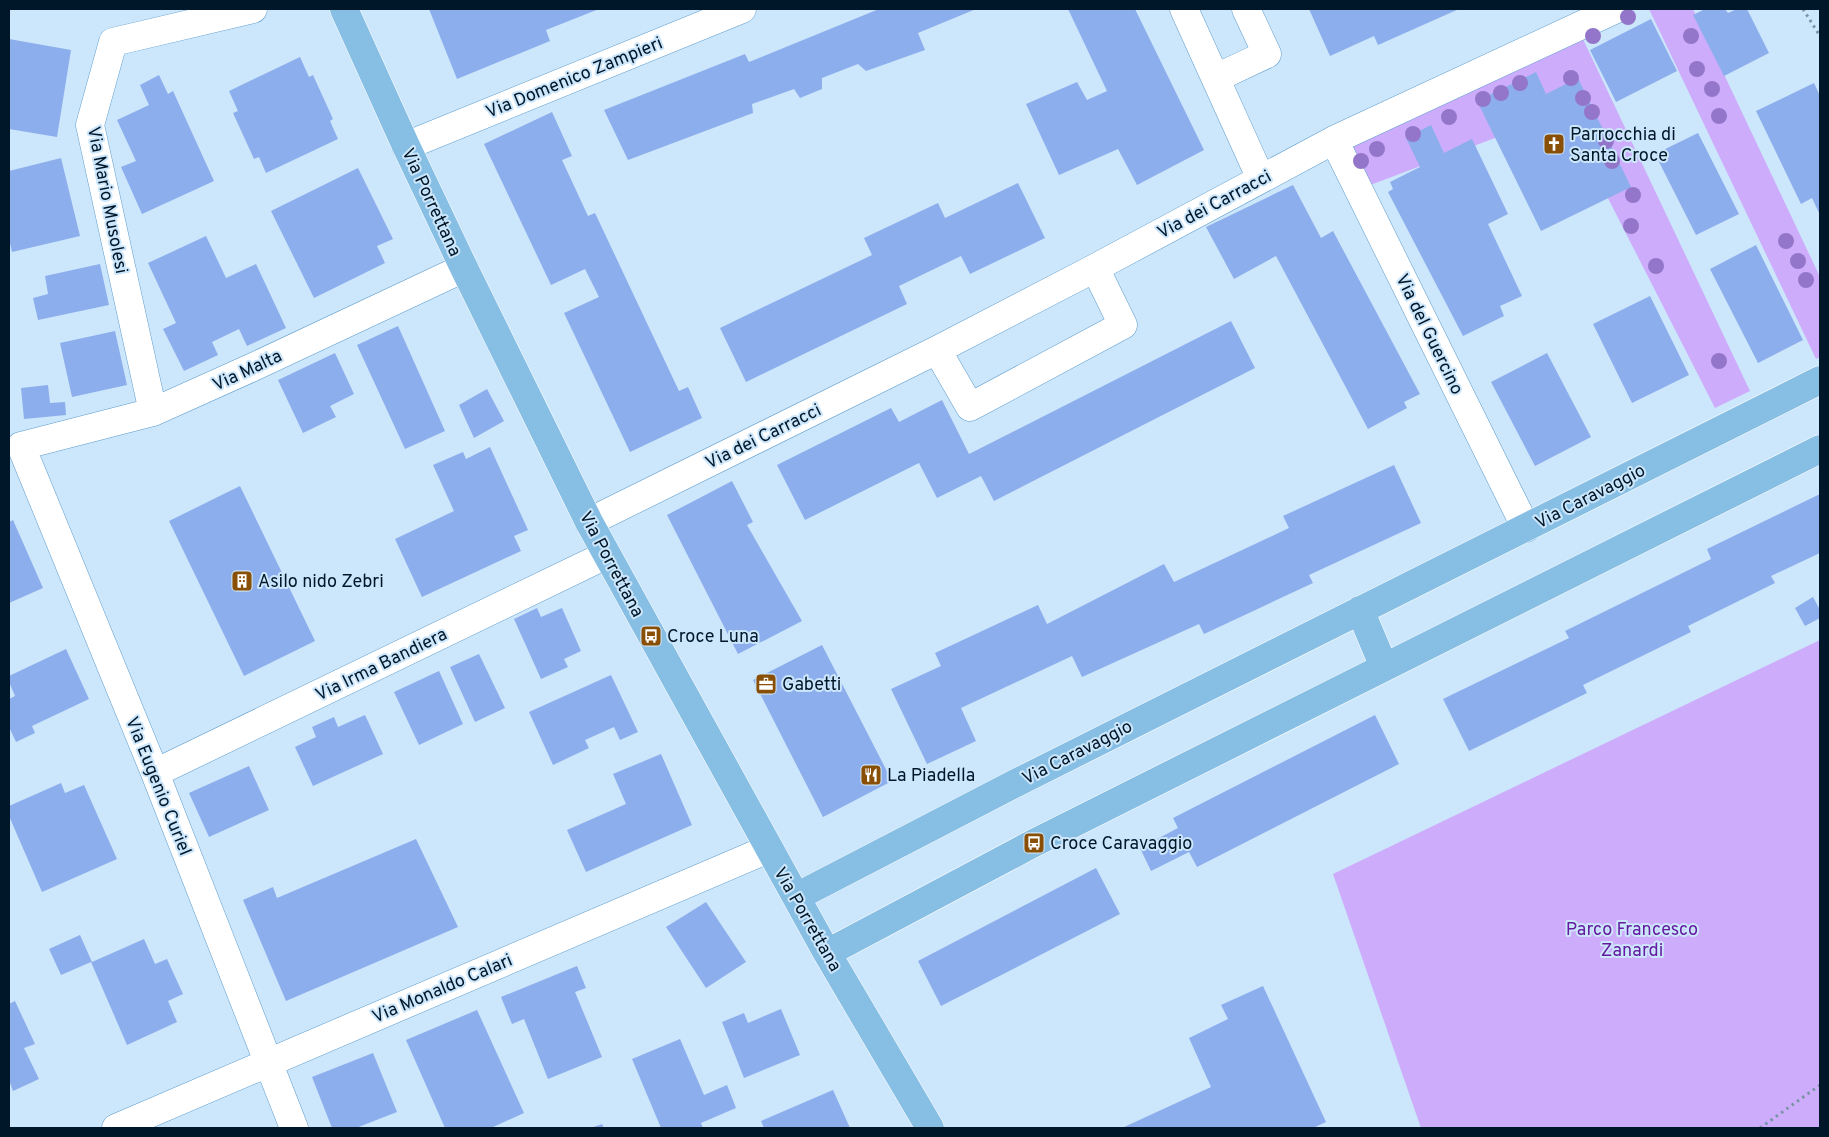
<svg xmlns="http://www.w3.org/2000/svg" width="1829" height="1137" font-family="Overpass,sans-serif">
<rect width="100%" height="100%" fill="#cce6fb"/>
<path fill="#cdadfb" d="M1649 9H1693L1820 277V357L1816 359Z
M1581 35 1750 391 1715 408 1564 112 1365 187 1344 135Z
M1820 640V1128H1421L1333 874Z"/>
<path fill="#8daeed" d="M429 9H599L546 30 550 41 457 79Z
M879 9H976L918 33 925 50 866 71 858 64 822 78V89L800 98 794 89 752 104 753 113 628 160 604 110 745 54 749 62Z
M1068 9H1135L1204 150 1137 185 1118 149 1059 175 1026 104 1077 82 1087 100 1107 91Z
M1309 9H1459L1378 45 1374 36 1330 56Z
M1705 9H1725L1728 13 1737 9H1747L1769 53 1724 76 1693 15Z
M1651 19 1677 71 1616 102 1590 50Z
M9 39 71 50 57 137 9 129Z
M300 57 309 77 313 75 333 119 330 121 338 139 266 173 259 157 254 159 233 113 238 111 229 91Z
M1536 72 1546 94 1578 78 1631 187 1541 231 1477 101Z
M159 75 168 94 173 91 214 181 142 214 121 167 136 161 117 120 149 105 140 85Z
M1814 83 1820 96V215L1812 198 1801 204 1756 111Z
M552 112 572 156 562 160 588 216 595 213 679 391 688 387 702 418 630 452 564 313 599 297 585 269 551 285 484 144Z
M1431 125 1444 153 1472 139 1508 214 1488 224 1522 296 1500 306 1504 316 1463 336 1388 192 1393 189 1390 182 1420 167 1406 138Z
M1698 133 1739 214 1696 235 1655 154Z
M61 158 80 236 12 252 9 239V171Z
M358 168 393 239 377 246 385 263 314 298 271 211Z
M1018 183 1045 238 970 274 961 256 899 286 907 304 746 382 720 328 872 255 864 238 938 203 945 218Z
M1293 185 1321 238 1333 231 1420 394 1404 402 1407 408 1368 429 1276 256 1234 279 1206 227Z
M206 236 226 278 256 264 286 328 247 346 239 329 212 342 218 355 184 371 163 329 176 323 148 263Z
M1756 245 1803 340 1758 363 1710 269Z
M100 264 109 305 38 320 33 298 48 294 45 276Z
M1650 296 1689 375 1632 403 1593 324Z
M1231 321 1255 368 994 501 981 476 937 498 919 463 805 520 777 465 891 408 899 422 942 400 969 454Z
M398 326 445 431 405 449 357 345Z
M115 331 127 385 72 397 60 343Z
M335 353 354 394 330 406 336 417 303 433 278 380Z
M1547 353 1591 437 1535 466 1491 382Z
M48 385 50 403 65 402 66 415 24 419 21 388Z
M487 389 504 421 474 438 459 405Z
M490 447 528 530 514 536 521 551 422 597 395 539 454 511 433 465 463 452 466 459Z
M1394 465 1421 523 1309 575 1313 583 1204 634 1199 624 1082 677 1072 656 961 708 976 741 927 764 891 689 941 666 935 653 1038 605 1047 624 1164 564 1174 582 1289 528 1283 516Z
M732 481 753 522 747 525 802 621 738 654 667 515Z
M240 486 315 641 244 676 169 521Z
M1820 494V553L1771 576 1775 583 1688 626 1691 632 1583 685 1587 693 1469 751 1443 699 1569 638 1565 631 1711 559 1707 549Z
M13 520 43 588 9 603V522Z
M1813 597 1820 610V618L1805 626 1795 608Z
M537 608 541 617 562 608 581 651 564 659 568 667 541 679 514 619Z
M822 645 892 781 823 817 753 680Z
M66 649 89 699 32 726 35 733 16 742 9 727V699L15 696 9 682V676Z
M479 654 505 708 475 722 450 667Z
M439 671 463 724 419 745 394 692Z
M611 675 638 732 620 740 614 727 585 740 589 748 553 765 529 712Z
M365 715 383 754 313 786 295 747 316 737 312 727 334 717 338 727Z
M1375 715 1399 764 1197 867 1189 852 1151 871 1140 848 1178 828 1173 818Z
M661 754 692 825 586 872 567 830 626 804 613 774Z
M249 766 269 810 209 837 189 793Z
M61 783 65 793 84 785 117 859 42 892 9 816V806Z
M416 839 458 927 286 1001 243 900 273 887 277 898Z
M1096 868 1120 914 941 1006 918 961Z
M706 902 746 962 706 988 666 927Z
M80 935 92 962 144 939 155 964 167 959 183 994 168 1001 177 1022 127 1045 91 962 61 975 49 949Z
M577 966 586 988 575 992 602 1057 548 1079 524 1019 512 1024 501 997Z
M1263 986 1326 1122 1313 1128H1122L1211 1087 1189 1038 1228 1019 1221 1005Z
M15 1001 35 1044 24 1048 39 1079 13 1091 9 1080V1004Z
M781 1009 800 1055 744 1078 722 1022 744 1013 748 1023Z
M477 1010 524 1113 491 1128H445L406 1040Z
M680 1039 704 1095 727 1085 736 1108 701 1123 703 1128H661L632 1059Z
M373 1053 397 1112 356 1128H332L312 1077Z
M833 1090 850 1128H764L761 1121Z
M602 1124 604 1128H591Z"/>
<g fill="none" stroke-linecap="round" stroke-linejoin="round">
<g stroke="#5d9dce" stroke-width="29">
<path id="minor" d="M1184 9 1261 179
M1216 78 1267 54 1246 9
M1334 140 1526 528
M406 146 742 9
M937 350 970 407 1123 325 1095 268
M153 412 90 125 113 42 253 9
M589 522 937 350 1095 268 1334 140 1616 9
M155 773 606 555
M116 1128 768 849
M294 1128 155 773 21 446 153 412 251 368 464 268"/>
</g>
<g stroke="#fff" stroke-width="29">
<path id="major" d="M344 9 406 146 464 268 589 522 827 953 930 1128
M1360 610 1384 667
M796 897 1016 783 1820 380
M827 953 1034 843 1820 449"/>
</g>
<path stroke="#7a93a7" stroke-width="3" stroke-dasharray="2.5 4" stroke-linecap="butt" d="M1803 9 1820 36
M1760 1128 1820 1085"/>
<use href="#minor" stroke="#fff" stroke-width="28"/>
<use href="#major" stroke="#87bee3" stroke-width="28"/>
</g>
<g fill="#9376c9">
<circle cx="1628" cy="17" r="8"/>
<circle cx="1593" cy="36" r="8"/>
<circle cx="1691" cy="36" r="8"/>
<circle cx="1697" cy="69" r="8"/>
<circle cx="1571" cy="78" r="8"/>
<circle cx="1520" cy="83" r="8"/>
<circle cx="1712" cy="89" r="8"/>
<circle cx="1501" cy="93" r="8"/>
<circle cx="1583" cy="98" r="8"/>
<circle cx="1483" cy="99" r="8"/>
<circle cx="1592" cy="112" r="8"/>
<circle cx="1719" cy="116" r="8"/>
<circle cx="1449" cy="117" r="8"/>
<circle cx="1413" cy="134" r="8"/>
<circle cx="1606" cy="141" r="8"/>
<circle cx="1377" cy="149" r="8"/>
<circle cx="1361" cy="161" r="8"/>
<circle cx="1612" cy="161" r="8"/>
<circle cx="1633" cy="195" r="8"/>
<circle cx="1631" cy="226" r="8"/>
<circle cx="1786" cy="241" r="8"/>
<circle cx="1798" cy="261" r="8"/>
<circle cx="1656" cy="266" r="8"/>
<circle cx="1806" cy="280" r="8"/>
<circle cx="1719" cy="361" r="8"/>
</g>
<defs>
<g id="church-square" transform="scale(1.125)"><rect x="-9" y="-9" width="18" height="18" rx="4" fill="#884f05" stroke="#cce6fb"/><path d="M-1.2-6h2.4v3.5h3.3v2.4h-3.3V6h-2.4V-.1h-3.3v-2.4h3.3Z" fill="#fff"/></g>
<g id="building-square" transform="scale(1.125)"><rect x="-9" y="-9" width="18" height="18" rx="4" fill="#884f05" stroke="#cce6fb"/><path d="M-4-6H4V6H1V3H-1V6H-4ZM-2.5-4.3h1.7v1.8h-1.7ZM.8-4.3h1.7v1.8H.8ZM-2.5-1h1.7V.8h-1.7ZM.8-1h1.7V.8H.8Z" fill="#fff"/></g>
<g id="bus-square" transform="scale(1.125)"><rect x="-9" y="-9" width="18" height="18" rx="4" fill="#884f05" stroke="#cce6fb"/><path d="M-5-6H5V4H4V6H2V4H-2V6H-4V4H-5ZM-3.5-4V0h7V-4ZM-3.5 1.2v1.5H-2V1.2ZM2 1.2v1.5H3.5V1.2Z" fill="#fff"/></g>
<g id="office-square" transform="scale(1.125)"><rect x="-9" y="-9" width="18" height="18" rx="4" fill="#884f05" stroke="#cce6fb"/><path d="M-6-3h4V-5.5h4V-3h4V5H-6ZM-1-4.5V-3h2v-1.5ZM-6 0V1H6V0Z" fill="#fff"/></g>
<g id="restaurant-square" transform="scale(1.125)"><rect x="-9" y="-9" width="18" height="18" rx="4" fill="#884f05" stroke="#cce6fb"/><path d="M-5-6h1v4h1v-4h1v4h1v-4h1v5L-1.5 .5V6h-2V.5L-5-1ZM5-6V6H3V1.5H1.5Q1.5-4 5-6Z" fill="#fff"/></g>
</defs>
<g fill-rule="evenodd">
<use href="#church-square" x="1554" y="144"/>
<use href="#building-square" x="242" y="581"/>
<use href="#bus-square" x="651" y="636"/>
<use href="#office-square" x="766" y="684"/>
<use href="#restaurant-square" x="871" y="775"/>
<use href="#bus-square" x="1034" y="843"/>
</g>
<g text-anchor="middle" stroke-width="4" stroke-linejoin="round" paint-order="stroke">
<g font-size="18" fill="#001729" stroke="#cce6fb">
<text transform="translate(574 77) rotate(-22)" y="6">Via Domenico Zampieri</text>
<text transform="translate(108 200) rotate(79)" y="6">Via Mario Musolesi</text>
<text transform="translate(432 202) rotate(65)" y="6">Via Porrettana</text>
<text transform="translate(1214 204) rotate(-28)" y="6">Via dei Carracci</text>
<text transform="translate(1430 334) rotate(64)" y="6">Via del Guercino</text>
<text transform="translate(247 370) rotate(-25)" y="6">Via Malta</text>
<text transform="translate(763 436) rotate(-26)" y="6">Via dei Carracci</text>
<text transform="translate(1590 496) rotate(-27)" y="6">Via Caravaggio</text>
<text transform="translate(612 564) rotate(62)" y="6">Via Porrettana</text>
<text transform="translate(381 664) rotate(-26)" y="6">Via Irma Bandiera</text>
<text transform="translate(1077 752) rotate(-27)" y="6">Via Caravaggio</text>
<text transform="translate(159 786) rotate(68)" y="6">Via Eugenio Curiel</text>
<text transform="translate(808 919) rotate(60)" y="6">Via Porrettana</text>
<text transform="translate(442 988) rotate(-23)" y="6">Via Monaldo Calari</text>
</g>
<g font-size="18" fill="#001729" stroke="#cce6fb" text-anchor="start">
<text x="1570" y="140">Parrocchia di<tspan x="1570" dy="21">Santa Croce</tspan></text>
<text x="258" y="587">Asilo nido Zebri</text>
<text x="667" y="642">Croce Luna</text>
<text x="782" y="690">Gabetti</text>
<text x="887" y="781">La Piadella</text>
<text x="1050" y="849">Croce Caravaggio</text>
</g>
<g font-size="18" fill="#641ba0" stroke="#cce6fb">
<text x="1632" y="935">Parco Francesco<tspan x="1632" dy="21">Zanardi</tspan></text>
</g>
</g>
<rect width="1829" height="1137" fill="none" stroke="#001729" stroke-width="20"/>
</svg>
